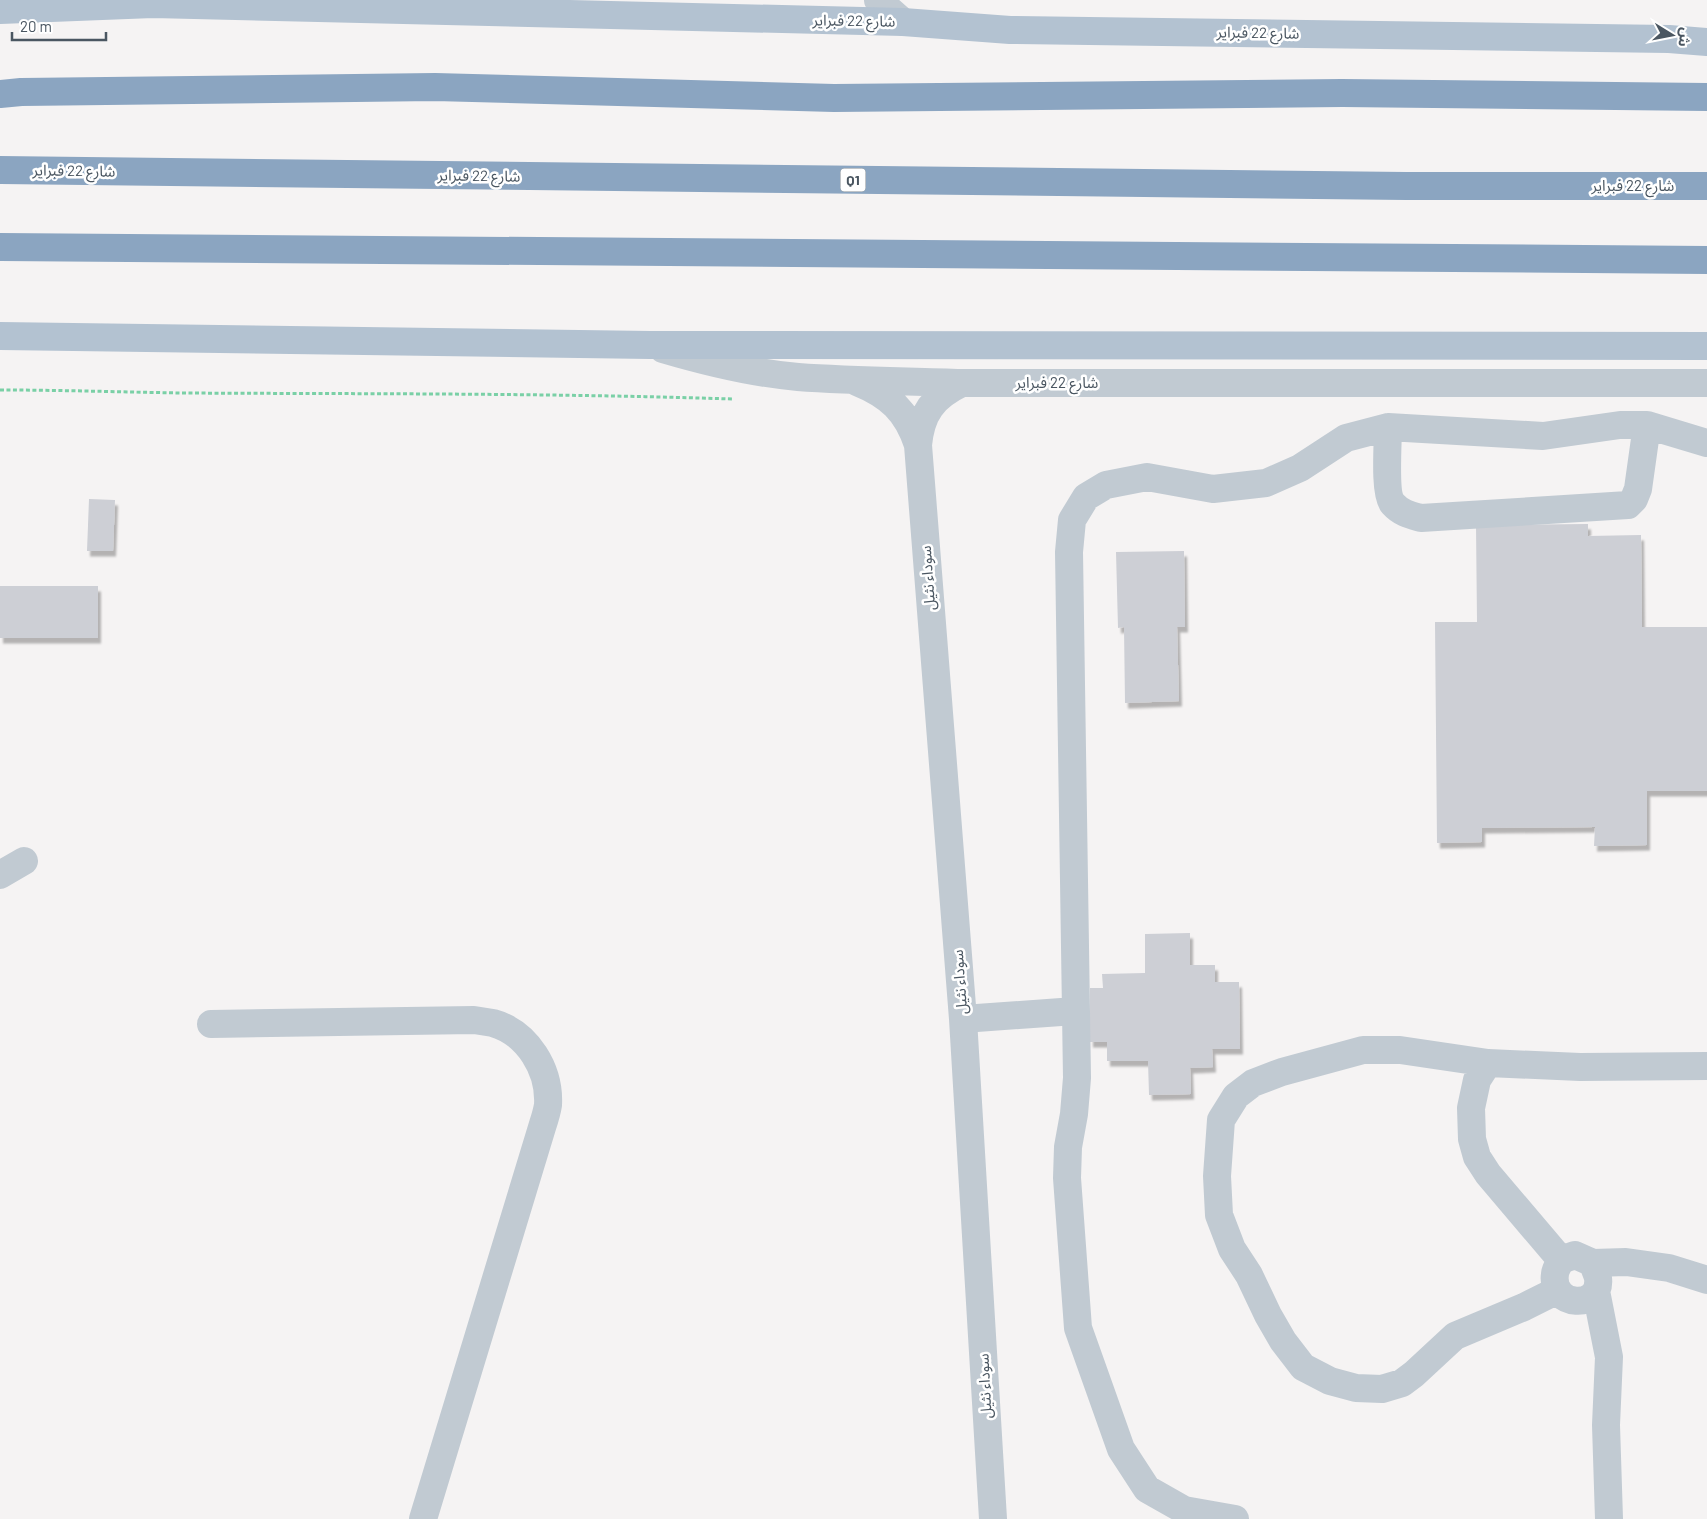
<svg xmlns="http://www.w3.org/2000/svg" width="1707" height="1519" font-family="Barlow,'Noto Sans Arabic',sans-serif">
<defs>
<filter id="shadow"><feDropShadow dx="3" dy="5.5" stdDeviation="1" flood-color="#0004"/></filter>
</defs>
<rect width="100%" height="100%" fill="#f5f3f3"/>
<path fill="#cdcfd5" filter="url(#shadow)" d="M89 499 115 500 113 551H87Z
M1588 524V536L1641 535 1642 627H1707V791H1647V845L1594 846 1595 827 1482 828V842L1437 843 1435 622H1477L1476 525Z
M1184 551 1185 627H1177L1179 701 1125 703 1124 627 1118 628 1116 552Z
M0 586H98V638H0Z
M1190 933V965H1215V982H1239L1240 1049H1212L1213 1067 1190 1068 1191 1094 1149 1095 1148 1061H1107V1042H1090V988H1103L1102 974 1145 973V934Z"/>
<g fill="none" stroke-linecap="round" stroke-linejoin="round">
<path stroke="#7ad0a6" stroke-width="3" stroke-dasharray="4 2.5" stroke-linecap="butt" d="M0 390C60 390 121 392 181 393 365 394 548 393 732 399"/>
<path stroke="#c1cad2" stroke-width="28" d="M878 0 903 22
M663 349C707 362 752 373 798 377 852 381 907 381 962 383H1707
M857 382C889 395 907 411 918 445
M962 383C933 397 921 413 918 445L963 1019 993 1519
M1388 427C1388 443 1384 494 1393 504 1401 513 1410 515 1421 518L1628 505 1634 499 1638 489 1647 425
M0 875 24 861
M963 1019 1075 1011
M211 1024 474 1020C480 1021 487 1022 493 1023 528 1033 550 1070 548 1105 547 1111 545 1118 543 1124L423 1519
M1488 1063 1477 1080 1471 1108 1472 1139 1477 1157 1488 1174 1561 1260
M1575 1255 1593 1263C1594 1268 1597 1273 1598 1278 1602 1310 1550 1308 1555 1274 1555 1270 1559 1264 1561 1260Z
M1593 1263 1626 1262 1669 1268 1707 1280
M1558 1290 1524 1307 1455 1336 1414 1374 1402 1383 1382 1389 1356 1388 1330 1381 1303 1367 1283 1341 1268 1315 1249 1275 1232 1249 1219 1215 1217 1176 1221 1120 1236 1096 1253 1083 1282 1072 1363 1050H1400L1488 1063 1580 1067 1707 1066
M1596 1291 1609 1357 1606 1425 1609 1519
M1235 1519 1184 1510 1147 1489 1121 1449 1099 1387 1078 1328 1067 1178 1068 1147 1074 1114 1077 1078 1069 552 1072 520 1086 497 1106 485 1147 477 1213 489 1266 483 1300 468 1346 438 1388 427 1543 436 1620 425H1647L1707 443"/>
<path stroke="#b3c2d1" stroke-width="28" d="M0 10 153 4 903 22 1010 30 1669 39 1707 42
M0 336 650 345 1707 346"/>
<path stroke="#8ba5c1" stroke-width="28" d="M0 94 21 92 435 87 834 98 1342 93 1707 97
M0 170 1406 186H1707
M0 247 1707 260"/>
</g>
<g text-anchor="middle" stroke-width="5" stroke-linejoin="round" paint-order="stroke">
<rect fill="#fff" stroke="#808990" stroke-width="1" x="840.5" y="168.5" width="25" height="23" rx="4"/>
<g font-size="14" font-weight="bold" fill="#4a5661">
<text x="853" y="185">Q1</text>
</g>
<g font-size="15" fill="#4a5661" stroke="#fff">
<text transform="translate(854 21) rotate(1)" y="5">شارع 22 فبراير</text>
<text transform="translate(1258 33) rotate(1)" y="5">شارع 22 فبراير</text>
<text transform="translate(74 171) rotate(1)" y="5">شارع 22 فبراير</text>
<text transform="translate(479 176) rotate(1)" y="5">شارع 22 فبراير</text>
<text x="1633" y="191">شارع 22 فبراير</text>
<text x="1057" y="388">شارع 22 فبراير</text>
<text transform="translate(928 578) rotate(-94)" y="5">سوداء نثيل</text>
<text transform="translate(960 982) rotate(-94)" y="5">سوداء نثيل</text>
<text transform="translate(985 1386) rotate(-93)" y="5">سوداء نثيل</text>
</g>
</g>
<g transform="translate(1672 35) rotate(100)" stroke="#ffffff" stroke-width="4" paint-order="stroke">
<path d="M0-4L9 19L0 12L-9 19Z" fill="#4a5661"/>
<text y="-8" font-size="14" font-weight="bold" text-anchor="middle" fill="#4a5661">ش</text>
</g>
<path d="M12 32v8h94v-8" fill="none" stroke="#4a5661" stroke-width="2.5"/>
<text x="20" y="32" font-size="15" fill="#4a5661" stroke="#ffffff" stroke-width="4" paint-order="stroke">20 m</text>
</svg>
